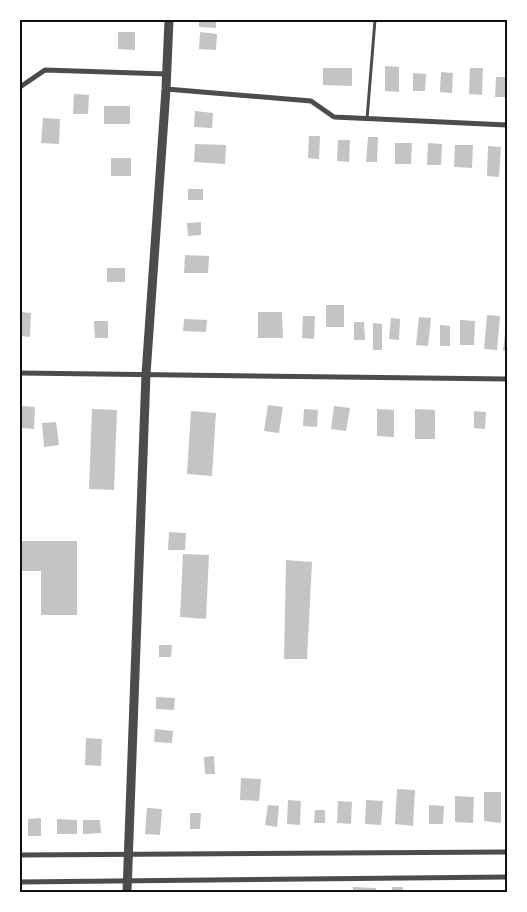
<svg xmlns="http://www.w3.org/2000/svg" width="527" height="912" font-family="Helvetica,sans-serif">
<rect width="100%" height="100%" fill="#fff"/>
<path fill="#c4c4c4" d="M199 20H216V28L199 27Z
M118 32H135V50L118 49Z
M200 32 217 34 216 50 199 49Z
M385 66 399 67V92L385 91Z
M323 68H352V86L323 85Z
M470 68H483L482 95 469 94Z
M441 72 453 73 452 93 440 92Z
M413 73 426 74 425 91H413Z
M496 77H507V97H495Z
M74 94 89 95 88 114H73Z
M104 106H130V124H104Z
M195 111 213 113 212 128 194 127Z
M43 118 60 119 59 144 41 143Z
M309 136H320L319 159 308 158Z
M368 137H378L377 162H366Z
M338 140H350L349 162 337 161Z
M395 143H412L411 164H395Z
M428 143 442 144 441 165H427Z
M195 144 226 145 225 164 194 162Z
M455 145H473L472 168 454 167Z
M488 146 501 147 499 177 487 176Z
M111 158H131V176H111Z
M188 189H203V200H188Z
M201 222V235L188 236 187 223Z
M185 255 209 256 208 273H184Z
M107 268H125V282H107Z
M326 305H344V327H326Z
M20 312 31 313 30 337 20 336Z
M258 312H282L283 338H258Z
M487 315 500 316 497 350 484 349Z
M303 316H315L314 339 302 338Z
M419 317 431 318 428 346 416 345Z
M391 318 400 319 399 340 389 339Z
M184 319 207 320 206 332 183 331Z
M460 320 475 321 474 345H460Z
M94 321H108V338H95Z
M354 322H364L365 340H354Z
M373 323 382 324V350H373Z
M440 325 450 326V346H440Z
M505 333H507V351H503Z
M268 405 283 407 279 433 264 431Z
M20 406 35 407 34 429 20 428Z
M334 406 350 408 346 431 331 429Z
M92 409 117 410 114 490 89 489Z
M304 409 318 410 317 427 303 426Z
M377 409 394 410V437L377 436Z
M415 409 435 410V439H415Z
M191 411 216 413 212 476 187 474Z
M474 411 486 412 485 429 474 428Z
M56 422 59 445 44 447 42 423Z
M169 532 186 533 185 550H168Z
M20 541H77V615H41V571H20Z
M183 554 209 555 206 619 180 617Z
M286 560 312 562 307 659H284Z
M159 645H172L171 657H159Z
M156 697 175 698 174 710 156 709Z
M155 729 173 731 172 743 154 742Z
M86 738 102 739 101 766 85 765Z
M214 756 215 774H205L204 757Z
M241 778 261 779 259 801 240 800Z
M397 789 415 790 413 826 395 824Z
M484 792H501V823L484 821Z
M455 796 474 797 473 823 455 822Z
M288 800 301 801 300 825 287 824Z
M366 800 383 801 381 825 365 824Z
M338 801 352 802 351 824 337 823Z
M268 805 279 806 277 827 265 825Z
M429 805 444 806 443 824H429Z
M147 808 162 809 160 835 145 834Z
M315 810H325V823H314Z
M190 813H201L200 829H190Z
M41 818V836H28V819Z
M57 819 77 820V834H57Z
M83 820H100L101 833 83 834Z
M353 887 376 888V892H353Z
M392 887H403V892H392Z"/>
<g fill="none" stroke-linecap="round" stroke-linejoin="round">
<path stroke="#4c4c4c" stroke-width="3" d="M367 119 375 20"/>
<path stroke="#4c4c4c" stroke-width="5" d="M20 87 45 70 167 74
M166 89 311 101 334 117 507 125
M20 373 507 379
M20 855 507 852
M20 882 507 877"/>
<path stroke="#4c4c4c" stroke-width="9" d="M127 892 146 374 166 89 169 20"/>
</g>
<rect width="527" height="912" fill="none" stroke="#ffffff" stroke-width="42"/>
<rect x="21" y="21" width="485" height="870" fill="none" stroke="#111" stroke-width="2"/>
</svg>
